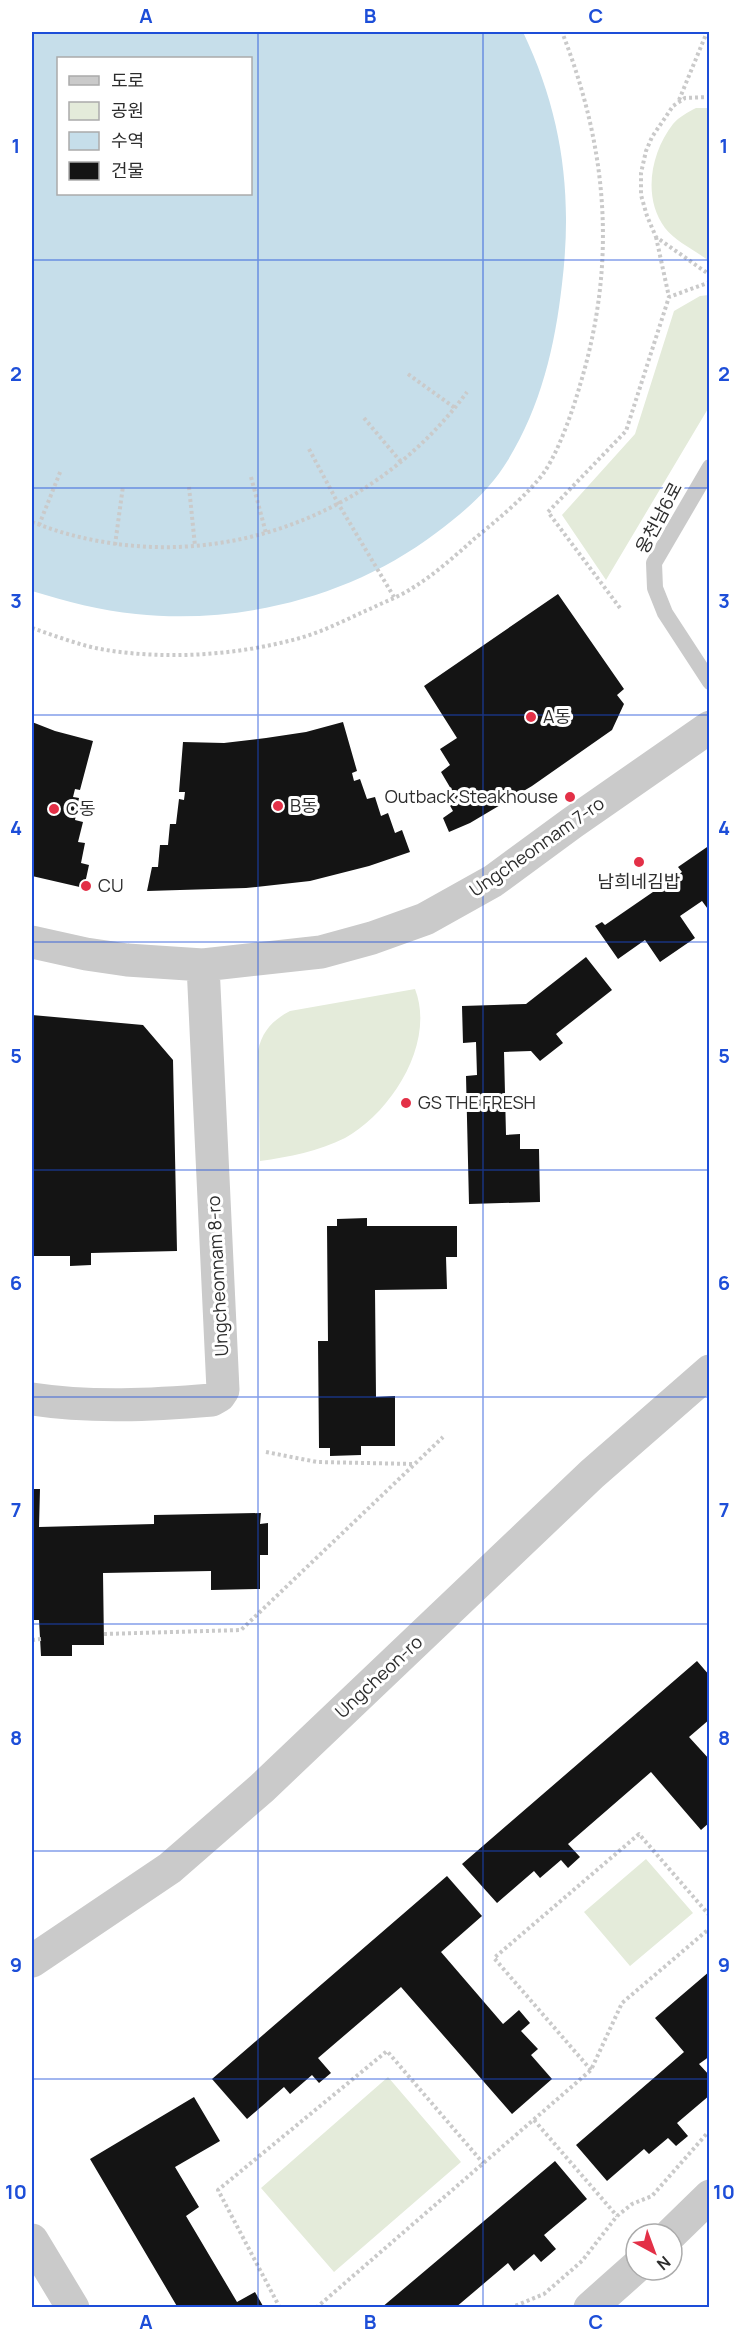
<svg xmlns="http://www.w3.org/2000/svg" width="741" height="2339" font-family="Manrope,'Noto Sans KR',sans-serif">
<rect width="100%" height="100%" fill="#fff"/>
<path fill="#e4ebda" d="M696 108H709V261C696 251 675 241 665 228 642 197 651 152 673 124 679 117 688 112 696 108Z
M709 295V407L606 580 562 515 635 434 674 311 700 296Z
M415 989C436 1043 391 1113 345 1138 319 1151 289 1157 260 1161L258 1051C262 1031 273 1020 290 1011Z
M646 1859 693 1913 630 1966 584 1912Z
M388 2077 461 2162 334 2272 261 2188Z"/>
<path fill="#c6deea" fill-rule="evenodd" d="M32 32H523C562 114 573 193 562 284 555 346 541 406 508 460 490 490 464 512 436 533 353 596 241 625 136 614 101 611 66 601 32 591ZM58 58H250V194H58Z"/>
<path fill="#141414" d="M558 594 624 689 617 695 624 704 612 730 532 786 470 823 449 832 443 818 453 811 444 795 451 789 441 772 450 765 440 749 457 738 424 686Z
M32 722 55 731 93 741 80 790 75 789 73 797 79 798 75 820 83 822 78 842 85 843 81 863 89 865 84 888 32 876Z
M343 722 357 771 352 773 354 781 360 779 367 799 375 797 381 816 388 813 395 833 402 830 410 852 369 866 310 881 246 888 147 891 152 867H158L160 845H168L170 824H176L179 799 184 800 185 792H179L183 742 224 743 266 738 306 732Z
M710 845V912L702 901 680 916 695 938 660 962 645 940 618 959 595 926 602 922 605 925 682 872 678 867Z
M586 957 612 990 556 1034 563 1043 540 1061 531 1051 504 1052 506 1135 520 1134V1149H539L540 1202 469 1204 466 1076 477 1075 476 1042 463 1043 462 1006 526 1004Z
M32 1015 143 1025 173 1060 177 1251 91 1253V1265L70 1266V1256H32Z
M367 1218V1226H457V1257H446L447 1289 375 1290 376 1397 395 1396V1446H361V1455L330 1456V1448H319L318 1341H328L327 1226H337V1219Z
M32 1489H40L39 1527 154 1524V1515L261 1513 260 1524 268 1523V1555H260V1589L211 1590V1571L103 1573 104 1645H72V1656H41L39 1620H32Z
M697 1661 710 1676V1719L689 1737 710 1760V1822L701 1830 651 1772 568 1844 580 1857 568 1868 561 1860 540 1878 534 1871 497 1903 462 1864Z
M32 1684H34V1717H32Z
M447 1876 482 1916 441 1952 503 2024 519 2010 530 2023 521 2031 538 2049 531 2055 552 2079 512 2114 401 1987 318 2058 331 2073 319 2083 312 2075 290 2094 284 2087 247 2119 212 2079Z
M710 1971V2056L699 2064 710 2076V2095L677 2123 688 2136 676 2146 668 2138 649 2154 644 2149 607 2181 576 2145 684 2052 655 2018Z
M194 2097 220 2141 175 2167 199 2207 186 2216 237 2302 255 2292 263 2306 261 2308H178L90 2159Z
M555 2161 587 2199 544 2235 556 2249 541 2262 534 2254 514 2271 508 2263 455 2308H381Z"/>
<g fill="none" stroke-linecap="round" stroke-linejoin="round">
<path stroke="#cacaca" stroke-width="4" stroke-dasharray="3 3" stroke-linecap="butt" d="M710 97 685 98 673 106 652 137 646 151 641 173V195L647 216 656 237 710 275
M679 100 707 32
M656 237 669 297
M408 374 455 408
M364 418 401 462
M309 449 339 505 394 597
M251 477 266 533
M189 487 195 546
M32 522C190 584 367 528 467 392
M39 525 61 470
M115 545 123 486
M620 608 548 512 626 431 669 297 710 282
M32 628C56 636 81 646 106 650 169 660 239 655 300 638 325 631 349 618 372 608 386 601 401 596 414 587 435 574 455 556 474 539 496 521 529 494 545 471 559 450 573 410 580 385 617 263 608 150 562 32
M266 1452 317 1462 415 1464
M104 1634 241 1630 443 1437
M32 1640 41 1639
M591 2070 494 1958 639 1834 710 1916
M534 2120 617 2216
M280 2308 218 2190 387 2051 483 2163
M316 2308 591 2070 622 2003 710 1928
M510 2308 544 2294 582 2261 617 2216 632 2204 652 2196 710 2130"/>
<path stroke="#cacaca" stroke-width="16" d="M710 467 654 563 655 588 665 613 710 682"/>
<path stroke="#cacaca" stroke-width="33" d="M32 942 86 954 127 960 203 965 321 952 372 938 425 919 493 881 572 823 710 727
M32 1399C91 1408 152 1405 212 1400L219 1396 223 1390 203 965
M671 2234 710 2196
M32 2240 73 2308
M590 2308 636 2267"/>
<path stroke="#cacaca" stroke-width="33" d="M32 1961 170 1868 262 1788 592 1474 710 1371"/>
</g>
<path fill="none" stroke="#1d4ed8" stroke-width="1.5" stroke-opacity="0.55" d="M258 32V2308M483 32V2308M32 260H710M32 488H710M32 715H710M32 942H710M32 1170H710M32 1397H710M32 1624H710M32 1851H710M32 2079H710"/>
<g fill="#e33047" stroke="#fff" stroke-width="2">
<circle cx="531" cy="717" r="6"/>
<circle cx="570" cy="797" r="6"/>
<circle cx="278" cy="806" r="6"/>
<circle cx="54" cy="809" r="6"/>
<circle cx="639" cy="862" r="6"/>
<circle cx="86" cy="886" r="6"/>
<circle cx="406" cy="1103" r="6"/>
</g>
<g text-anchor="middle" stroke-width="6" stroke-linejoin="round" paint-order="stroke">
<g font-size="18" fill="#2d2d2d" stroke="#fff">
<text transform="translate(659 518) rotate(-62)" y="6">웅천남6로</text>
<text transform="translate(537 847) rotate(-35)" y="6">Ungcheonnam 7-ro</text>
<text transform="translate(218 1276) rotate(-93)" y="6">Ungcheonnam 8-ro</text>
<text transform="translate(379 1677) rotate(-43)" y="6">Ungcheon-ro</text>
</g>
<g font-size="18" fill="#2d2d2d" stroke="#fff" text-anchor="start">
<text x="543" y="723">A동</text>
<text x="558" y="803" text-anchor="end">Outback Steakhouse</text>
<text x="290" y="812">B동</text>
<text x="66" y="815">C동</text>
<text x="639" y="888" text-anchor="middle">남희네김밥</text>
<text x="98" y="892">CU</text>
<text x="418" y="1109">GS THE FRESH</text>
</g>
</g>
<rect width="741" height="2339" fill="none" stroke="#ffffff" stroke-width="66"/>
<rect x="57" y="57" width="195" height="138" fill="#ffffff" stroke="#ababab" stroke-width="1.5"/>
<rect x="69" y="76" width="30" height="9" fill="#cacaca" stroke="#ababab" stroke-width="1.5"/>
<text x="111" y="87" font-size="18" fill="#2d2d2d">도로</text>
<rect x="69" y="102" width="30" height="18" fill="#e4ebda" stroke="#ababab" stroke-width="1.5"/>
<text x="111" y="117" font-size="18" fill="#2d2d2d">공원</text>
<rect x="69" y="132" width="30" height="18" fill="#c6deea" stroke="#ababab" stroke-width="1.5"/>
<text x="111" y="147" font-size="18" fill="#2d2d2d">수역</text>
<rect x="69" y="162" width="30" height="18" fill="#141414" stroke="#ababab" stroke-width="1.5"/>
<text x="111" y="177" font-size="18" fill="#2d2d2d">건물</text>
<g transform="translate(654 2252) rotate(139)"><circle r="28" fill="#ffffff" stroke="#ababab" stroke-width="1.5"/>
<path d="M0-4.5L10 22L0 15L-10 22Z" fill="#e33047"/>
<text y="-9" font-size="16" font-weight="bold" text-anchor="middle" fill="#2d2d2d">N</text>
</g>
<rect x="33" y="33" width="675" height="2273" fill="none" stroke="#1d4ed8" stroke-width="2"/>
<g font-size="20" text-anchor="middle" font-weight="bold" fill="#1d4ed8">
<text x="146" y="23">A</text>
<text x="370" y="23">B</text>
<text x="596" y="23">C</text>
<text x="16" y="153">1</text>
<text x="724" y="153">1</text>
<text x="16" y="381">2</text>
<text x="724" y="381">2</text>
<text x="16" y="608">3</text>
<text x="724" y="608">3</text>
<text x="16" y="835">4</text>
<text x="724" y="835">4</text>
<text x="16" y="1063">5</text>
<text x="724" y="1063">5</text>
<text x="16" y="1290">6</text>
<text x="724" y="1290">6</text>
<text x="16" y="1517">7</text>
<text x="724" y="1517">7</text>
<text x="16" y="1745">8</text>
<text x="724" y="1745">8</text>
<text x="16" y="1972">9</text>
<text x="724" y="1972">9</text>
<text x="16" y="2199">10</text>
<text x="724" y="2199">10</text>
<text x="146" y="2329">A</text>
<text x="370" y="2329">B</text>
<text x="596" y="2329">C</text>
</g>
</svg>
